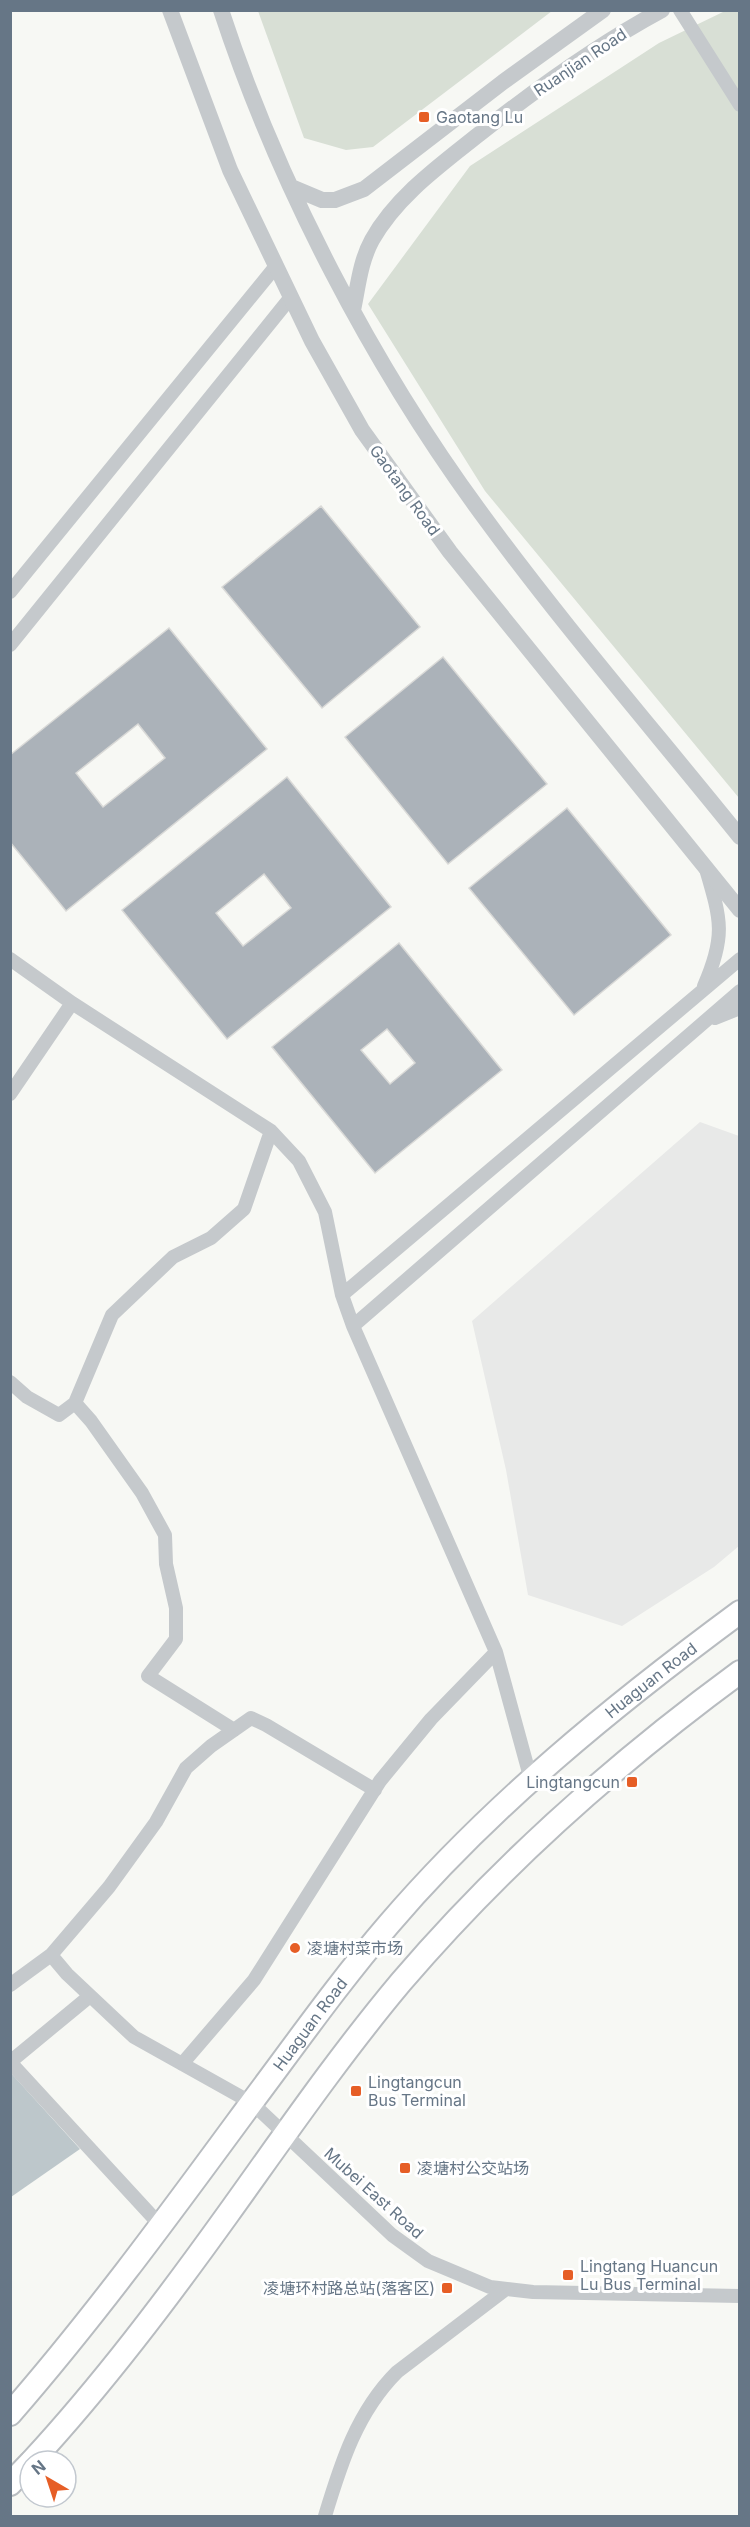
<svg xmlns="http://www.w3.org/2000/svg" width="750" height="2527" font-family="Inter,'Noto Sans SC',sans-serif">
<rect width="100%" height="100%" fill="#f7f8f4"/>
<path fill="#e8e9e8" d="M700 1122 739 1136V1546L714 1567 622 1626 528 1595 506 1470 472 1321Z"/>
<path fill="#d8dfd5" d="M258 11V10L552 11 373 147 346 150 304 138Z
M725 11H739V798L485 491 368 304 470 166 659 43Z"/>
<path fill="#bdc7cb" d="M10 2072 80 2149 11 2197H10Z"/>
<path fill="#abb2b9" stroke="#d9d9d7" stroke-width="1.5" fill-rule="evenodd" d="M321 506 420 627 322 708 222 587Z
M169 628 267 749 66 911 10 842V755ZM138 724 165 758 103 807 76 773Z
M443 657 547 784 448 864 345 737Z
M287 777 391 907 227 1039 122 910ZM264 874 291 908 243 946 216 913Z
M567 808 671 935 574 1015 469 888Z
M399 943 502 1070 375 1173 272 1047ZM387 1029 415 1063 390 1084 361 1050Z"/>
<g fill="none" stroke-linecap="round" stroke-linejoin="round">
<g stroke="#b8bcc0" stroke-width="26">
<g id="primary">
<path id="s1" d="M10 2414C97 2314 174 2208 252 2102 297 2042 340 1981 389 1924 491 1805 614 1705 740 1612"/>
<path d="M32 2461C103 2384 167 2299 228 2214 284 2136 339 2056 401 1982 501 1865 616 1763 740 1672"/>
<path d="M10 2484 30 2463"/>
</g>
</g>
<path stroke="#c5c9cc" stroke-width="14" d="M680 10 740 105
M10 592 276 266
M10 645 291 297
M10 959 72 1003 271 1131 299 1161 325 1212 342 1295 353 1326 496 1652 531 1780
M704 986C726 936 721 920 706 869
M715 1018 740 1008
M10 1094 72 1003
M342 1295 740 959
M353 1326 740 991
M10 1382 27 1397 59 1415 75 1403 91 1421 142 1493 165 1535 166 1564 176 1608V1639L148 1676 234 1730
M75 1403 112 1315 173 1257 211 1238 244 1209 271 1131
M375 1790 266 1725 251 1718 211 1746 186 1768 156 1822 109 1887 51 1955 67 1974 134 2037 252 2103 392 2235 428 2261 490 2287 533 2292 740 2296
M10 1985 51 1955
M10 2062 161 2226
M10 2062 90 1996
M182 2064 254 1980 380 1781 431 1719 496 1652
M325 2516C341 2463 357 2412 397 2372L506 2289"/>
<path stroke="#c5c9cc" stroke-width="16" d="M170 10 230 170 312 341 362 430 450 552 740 910
M221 10C278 184 373 366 481 513 562 624 653 729 740 837
M291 187 322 200H335L364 189 503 82 603 10
M353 310C358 287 360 262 372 240 396 197 439 166 478 135 536 89 597 45 662 10"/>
<use href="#primary" stroke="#fff" stroke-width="22"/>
</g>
<g fill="#e65e26" stroke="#fff" stroke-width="2">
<rect x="418" y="111" width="12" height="12" rx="3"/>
<rect x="626" y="1776" width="12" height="12" rx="3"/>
<circle cx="295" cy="1948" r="6"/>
<rect x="350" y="2085" width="12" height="12" rx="3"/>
<rect x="399" y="2162" width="12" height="12" rx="3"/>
<rect x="562" y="2269" width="12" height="12" rx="3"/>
<rect x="441" y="2282" width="12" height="12" rx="3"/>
</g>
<g text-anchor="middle" stroke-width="6" stroke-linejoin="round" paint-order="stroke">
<g font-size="16" fill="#667686" stroke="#fff">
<text transform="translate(580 62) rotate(-34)" y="6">Ruanjian Road</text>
<text transform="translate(405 490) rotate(54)" y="6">Gaotang Road</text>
<text dy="6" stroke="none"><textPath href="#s1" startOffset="978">Huaguan Road</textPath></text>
<text dy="6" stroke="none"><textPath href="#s1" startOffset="492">Huaguan Road</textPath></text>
<text transform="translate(374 2193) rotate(42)" y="6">Mubei East Road</text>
</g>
<g font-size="16" fill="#667686" stroke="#fff" text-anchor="start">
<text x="436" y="123">Gaotang Lu</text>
<text x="620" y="1788" text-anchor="end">Lingtangcun</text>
<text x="307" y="1954">凌塘村菜市场</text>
<text x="368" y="2088">Lingtangcun<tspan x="368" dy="18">Bus Terminal</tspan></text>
<text x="417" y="2174">凌塘村公交站场</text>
<text x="580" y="2272">Lingtang Huancun<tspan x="580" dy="18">Lu Bus Terminal</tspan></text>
<text x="435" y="2294" text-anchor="end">凌塘环村路总站(落客区)</text>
</g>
</g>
<rect width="750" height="2527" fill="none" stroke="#667686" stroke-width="24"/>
<g transform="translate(48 2479) rotate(321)"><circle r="28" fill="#ffffff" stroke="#c2c8cf" stroke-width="1.5"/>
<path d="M0-4.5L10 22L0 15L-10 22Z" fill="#e65e26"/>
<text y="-9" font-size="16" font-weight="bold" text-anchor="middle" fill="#667686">N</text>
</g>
</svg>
